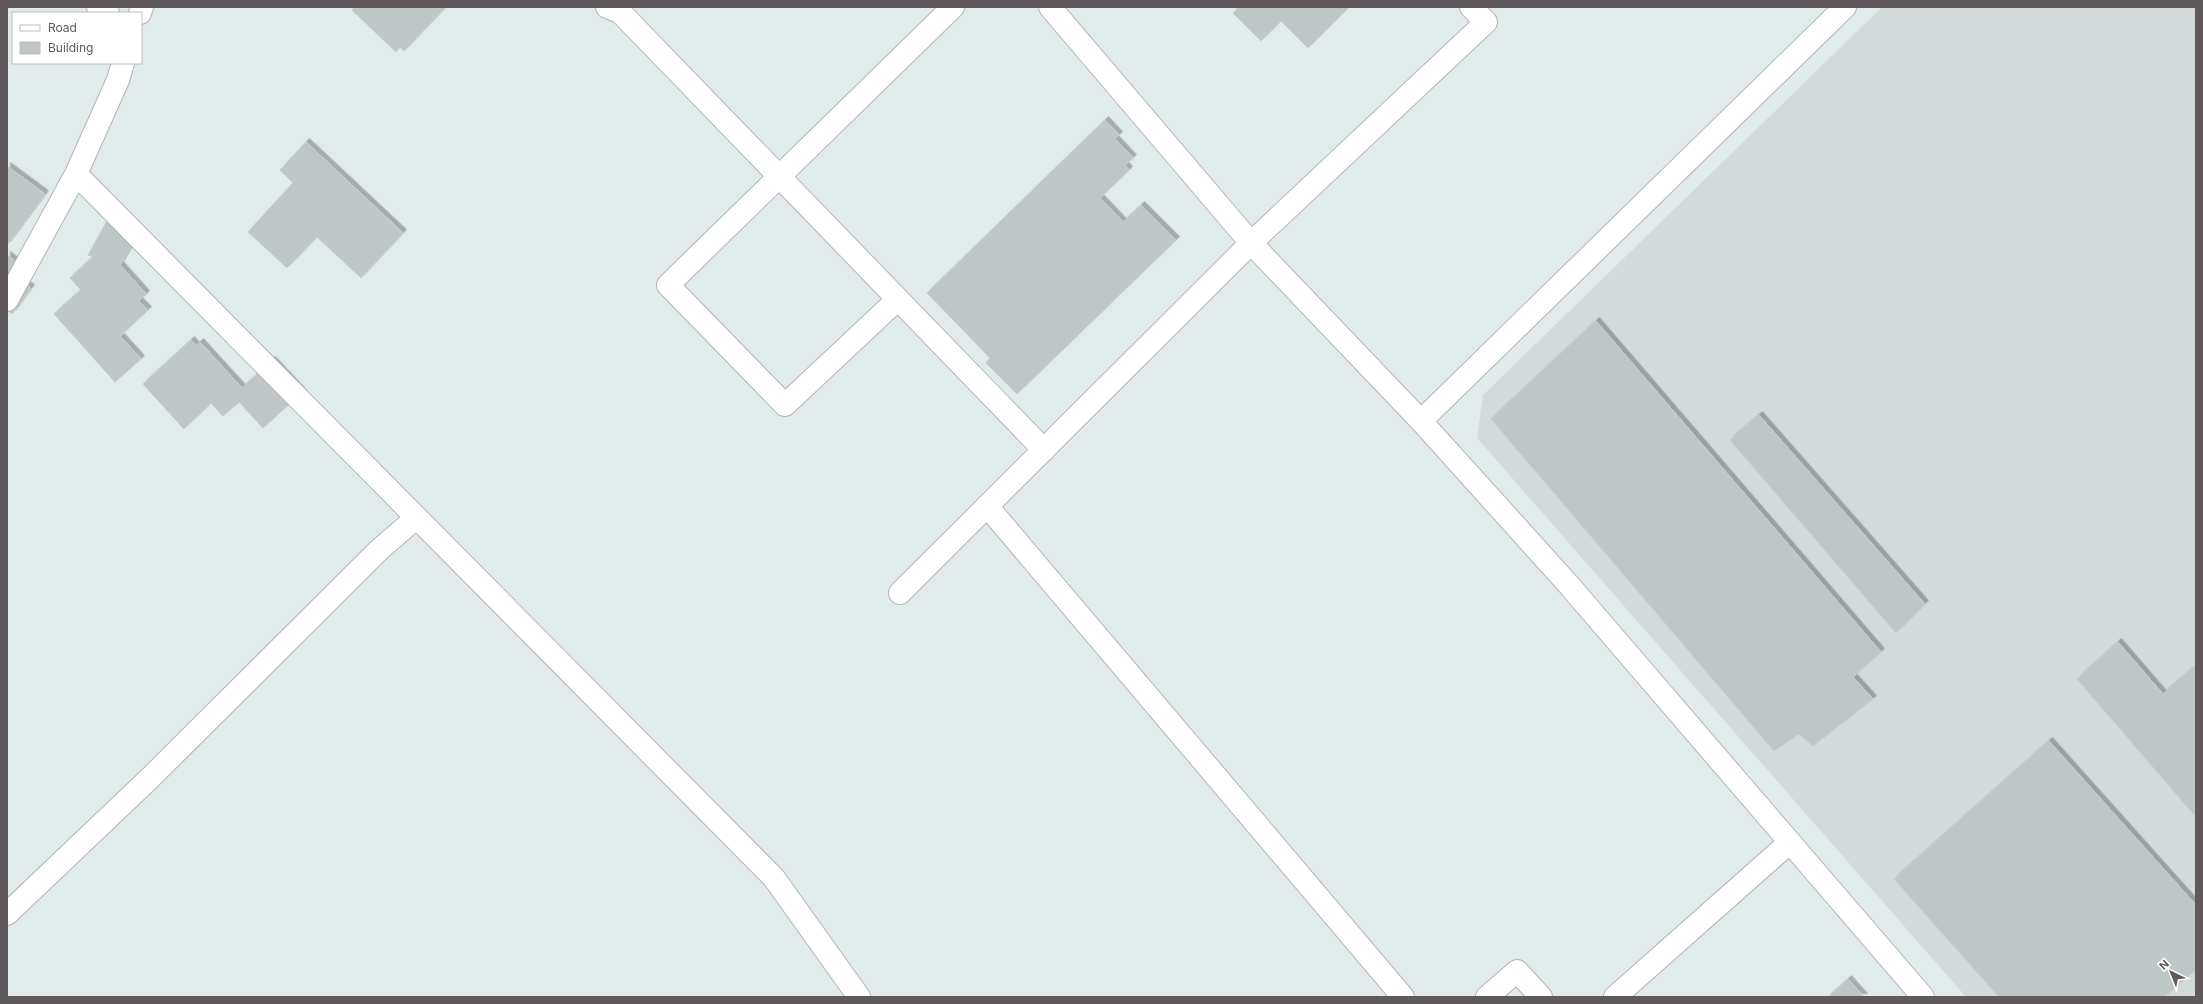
<svg xmlns="http://www.w3.org/2000/svg" width="2203" height="1004" font-family="Inter,sans-serif">
<defs>
<filter id="shadow"><feDropShadow dx="3.5" dy="-3.5" stdDeviation="0" flood-color="#0004"/></filter>
</defs>
<rect width="100%" height="100%" fill="#e2ebeb"/>
<path fill="#d4dada" d="M1882 7H2196V997H1966L1477 438 1483 395Z"/>
<path fill="#bec7c6" stroke="#c1cfce" filter="url(#shadow)" d="M355 7H446L404 51 400 47 396 52 352 10Z
M1239 7H1349L1308 48 1281 21 1261 41 1233 13Z
M1105 120 1119 135 1115 139 1133 158 1125 165 1129 170 1100 198 1123 222 1141 205 1176 240 1017 394 986 363 990 358 927 293Z
M306 142 403 233 361 278 317 237 288 267H286L248 232 293 183 280 170Z
M7 166 45 194 7 245Z
M107 221 137 236 120 265 146 294 139 301 148 310 120 336 141 359 115 382 54 314 81 290 70 278 93 257 88 255Z
M7 255 27 270 19 280 31 288 12 314 7 310Z
M1596 321 1881 652 1853 677 1873 699 1813 746 1799 734 1774 751 1491 419Z
M191 340 196 346 200 342 242 388 272 360 302 392 263 428 239 402 223 416 211 403 184 429 143 384Z
M1759 415 1925 604 1896 633 1730 440Z
M2118 642 2163 694 2196 666V817L2077 679Z
M2049 741 2196 905V969L2164 997H1999L1894 879Z
M1848 979 1864 997H1828Z"/>
<g fill="none" stroke-linecap="round" stroke-linejoin="round">
<g stroke="#b8b2b3" stroke-width="24">
<path id="minor" d="M98 7 108 13
M607 7 620 12 1044 450
M1050 7 1251 243 1421 421 1568 584 1923 997
M140 13 142 7
M76 174 774 878 859 997
M898 299 785 405 668 285 953 7
M7 300 76 174 118 80 123 63
M1421 421 1845 7
M987 506 1403 997
M900 593 1251 243 1486 22 1471 7
M7 914 151 777 379 550 416 518
M1487 997 1517 971 1541 997
M1615 997 1790 842"/>
</g>
<use href="#minor" stroke="#fff" stroke-width="22"/>
</g>
<rect width="2203" height="1004" fill="none" stroke="#615a5c" stroke-width="16"/>
<rect x="12" y="12" width="130" height="52" fill="#ffffff" stroke="#c0bdbe"/>
<rect x="20" y="25" width="20" height="6" fill="#ffffff" stroke="#c0bdbe"/>
<text x="48" y="32" font-size="12" fill="#615a5c">Road</text>
<rect x="20" y="42" width="20" height="12" fill="#bec7c6" stroke="#c0bdbe"/>
<text x="48" y="52" font-size="12" fill="#615a5c">Building</text>
<g transform="translate(2171 972) rotate(317)" stroke="#ffffff" stroke-width="3" paint-order="stroke">
<path d="M0-3L7 15L0 10L-7 15Z" fill="#615a5c"/>
<text y="-6" font-size="11" font-weight="bold" text-anchor="middle" fill="#615a5c">N</text>
</g>
</svg>
